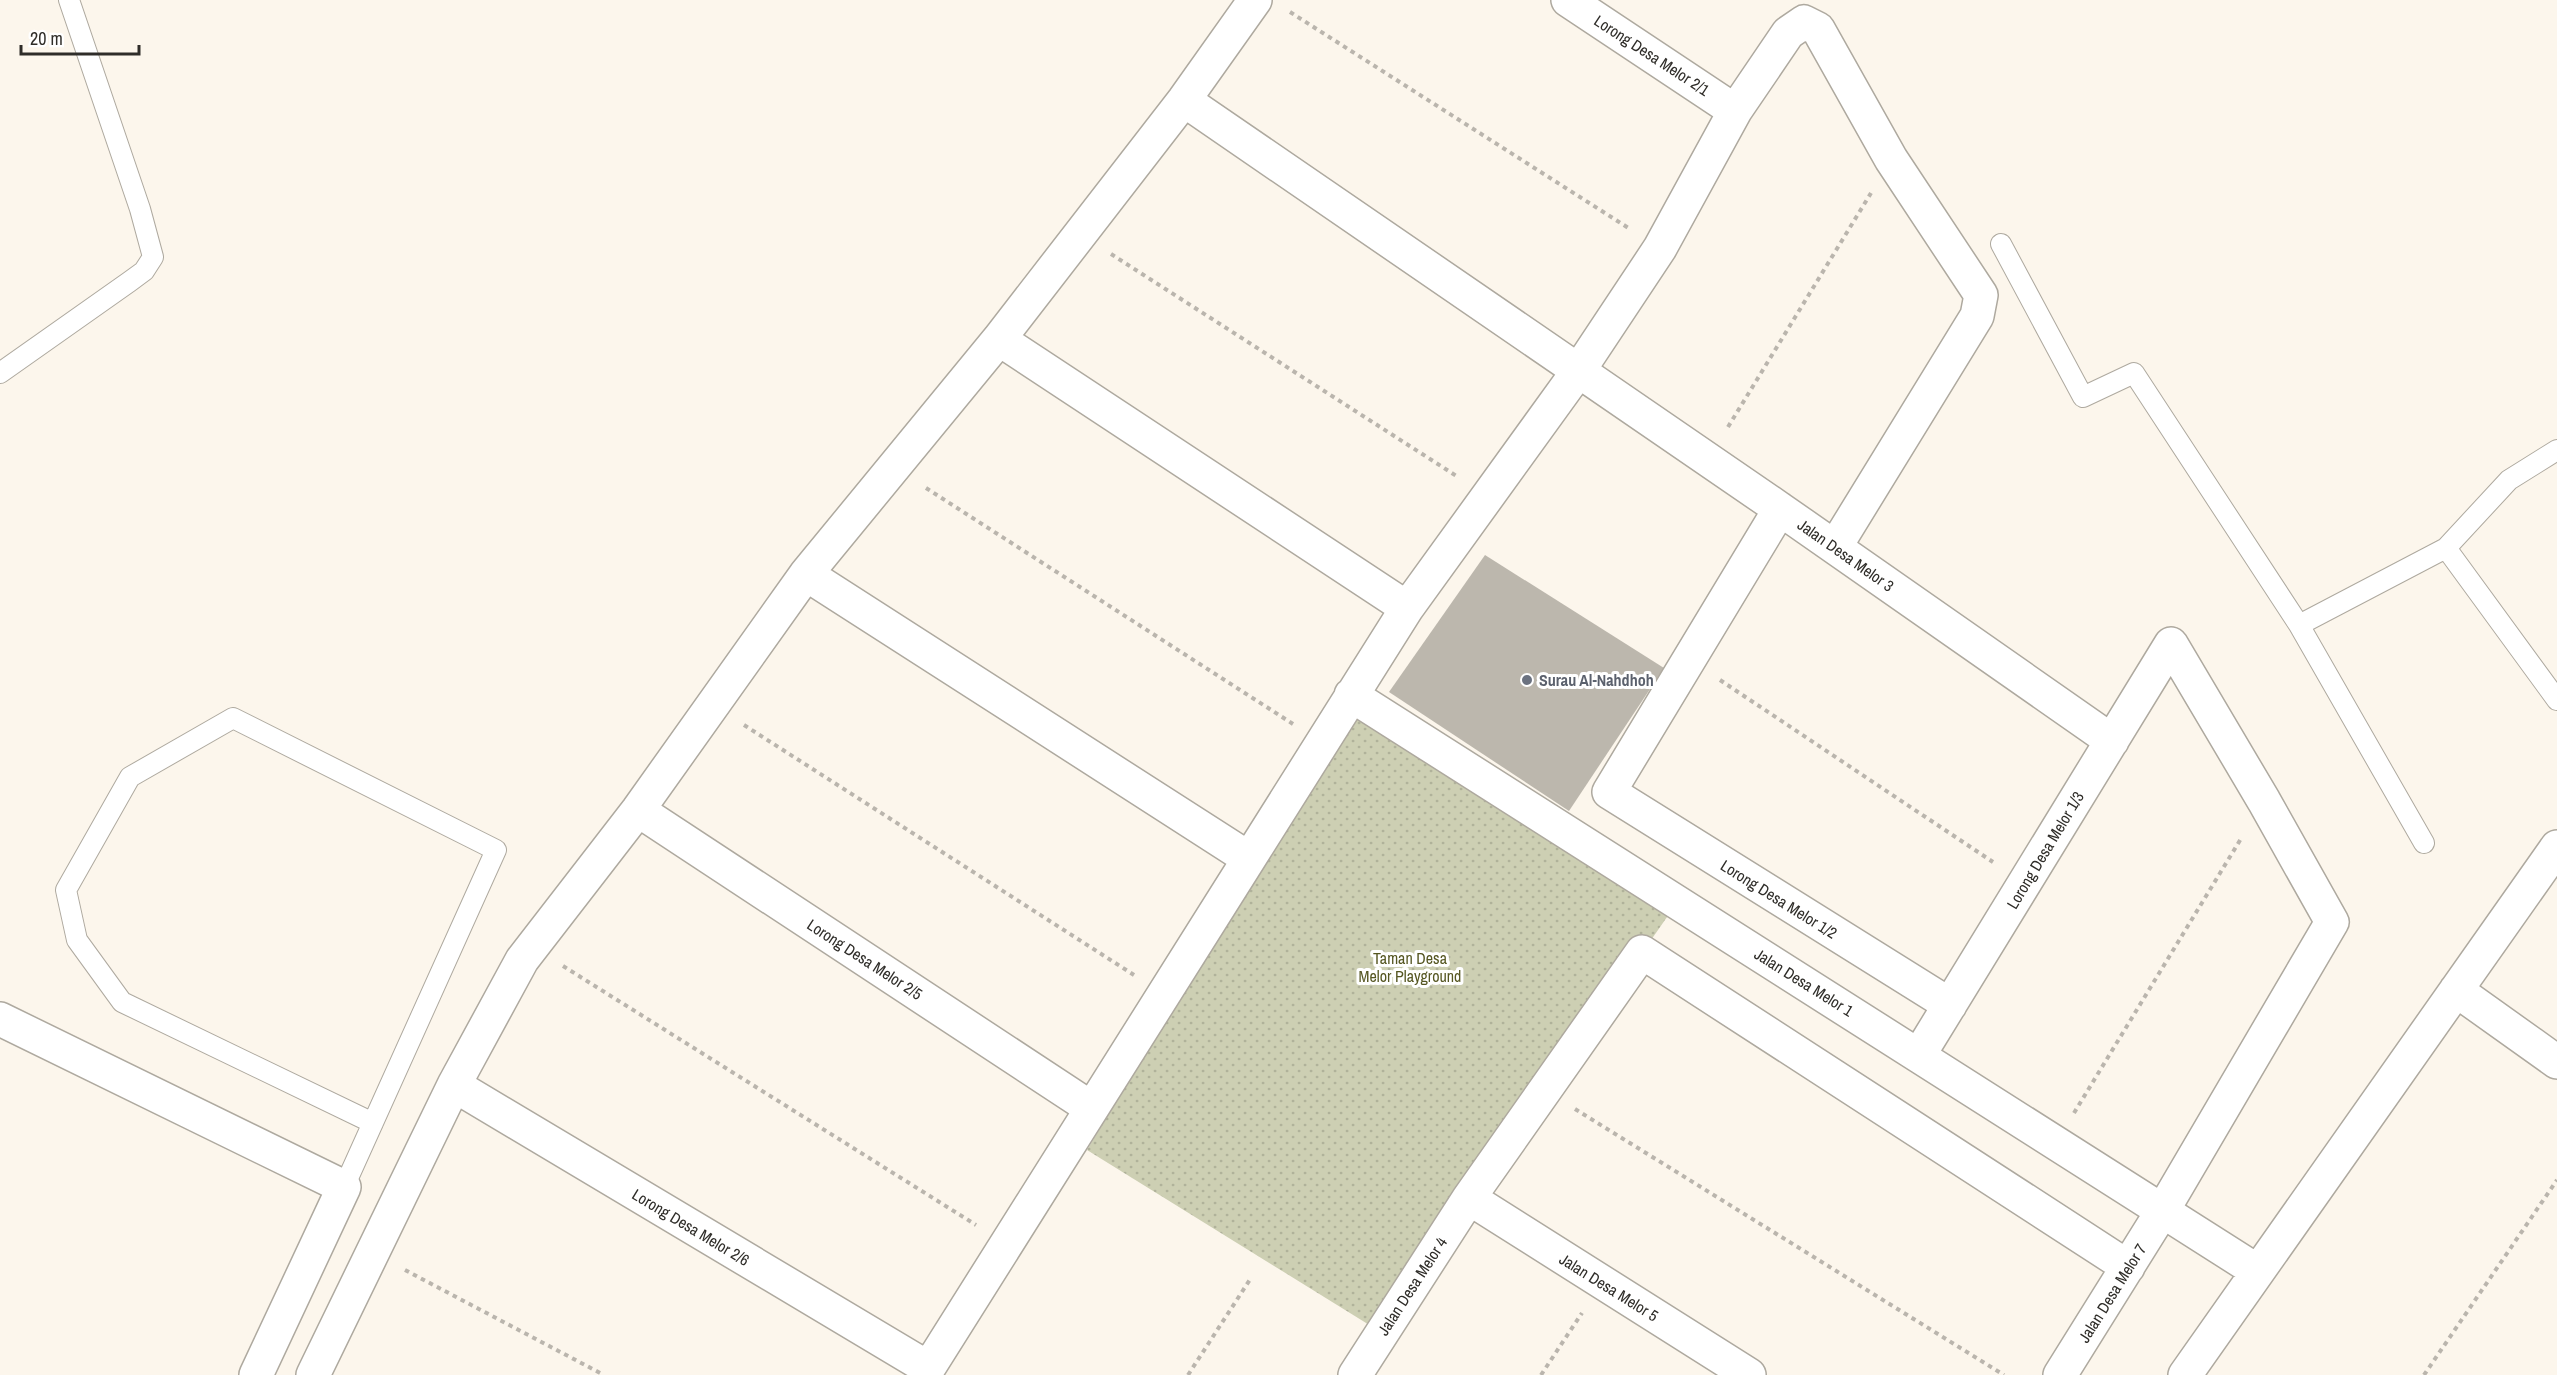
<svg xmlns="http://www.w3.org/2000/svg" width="2557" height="1375" font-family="'Archivo Narrow',sans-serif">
<defs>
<pattern id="grass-dots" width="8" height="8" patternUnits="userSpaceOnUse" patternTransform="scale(1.5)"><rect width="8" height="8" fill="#cdcfb3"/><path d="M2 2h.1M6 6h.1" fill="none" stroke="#b0b29a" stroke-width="1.8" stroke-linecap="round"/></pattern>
</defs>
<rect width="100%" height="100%" fill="#fcf6ec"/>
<path fill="url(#grass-dots)" d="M1355 708 1674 907 1379 1331 1087 1150Z"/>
<path fill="#bcb7ad" d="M1485 555 1664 668 1569 811 1389 692Z"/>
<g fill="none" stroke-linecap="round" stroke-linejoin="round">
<g stroke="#aea99f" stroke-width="22">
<path id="service" d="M2001 244 2083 397 2134 373 2299 625 2424 843
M0 373 129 282 144 271 153 257 140 209 69 0
M2446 548 2509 480 2557 450
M2299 625 2446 548 2557 700
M344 1187 496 850 233 718 130 777 66 890 77 940 122 1002 373 1123"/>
</g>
<g stroke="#aea99f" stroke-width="36">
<path id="minor" d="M1568 0 1735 111
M1184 100 1780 509 2112 741
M999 339 1407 608
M1780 509 1609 792 1950 1005
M806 574 1248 858
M1351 695 2257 1271
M638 810 1091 1108
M2456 990 2557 1062
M0 1019 344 1187 256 1375
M1919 1055 2171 644 2264 801 2332 922 2163 1210 2060 1375
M454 1085 928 1368
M1469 1198 1749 1375
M313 1375 454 1085 522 960 638 810 806 574 999 339 1184 100 1255 0
M924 1375 1407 608 1579 370 1660 248 1735 111 1788 33 1804 22 1818 29 1891 159 1981 295 1977 316 1835 547
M1355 1375 1469 1198 1642 952 2128 1267
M2185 1375 2557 847"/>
</g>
<path stroke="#bab5ad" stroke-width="4" stroke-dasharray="4.5 4.5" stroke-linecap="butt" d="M1290 12 1630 229
M1111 254 1458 477
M1728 427 1871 193
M926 488 1293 724
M1720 680 1993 862
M744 725 1134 975
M563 966 976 1225
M1575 1109 2004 1375
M2074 1113 2242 837
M405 1270 604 1375
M1188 1375 1251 1278
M1541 1375 1582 1313
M2424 1375 2557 1180"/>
<use href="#service" stroke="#fff" stroke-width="20"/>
<use href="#minor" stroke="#fff" stroke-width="33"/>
</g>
<circle fill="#6b7280" stroke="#fff" stroke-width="2" cx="1527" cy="680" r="6"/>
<g text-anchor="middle" stroke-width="6" stroke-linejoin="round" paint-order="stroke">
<g font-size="16" fill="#2f2d29" stroke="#fff">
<text transform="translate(1652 55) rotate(33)" y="6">Lorong Desa Melor 2/1</text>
<text transform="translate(1846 555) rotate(35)" y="6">Jalan Desa Melor 3</text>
<text transform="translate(2045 850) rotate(-59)" y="6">Lorong Desa Melor 1/3</text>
<text transform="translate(1779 899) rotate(32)" y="6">Lorong Desa Melor 1/2</text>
<text transform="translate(865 959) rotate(33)" y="6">Lorong Desa Melor 2/5</text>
<text transform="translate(1804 982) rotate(32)" y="6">Jalan Desa Melor 1</text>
<text transform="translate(691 1227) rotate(31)" y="6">Lorong Desa Melor 2/6</text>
<text transform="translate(1412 1286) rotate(-57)" y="6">Jalan Desa Melor 4</text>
<text transform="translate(1609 1287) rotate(32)" y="6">Jalan Desa Melor 5</text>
<text transform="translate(2112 1293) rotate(-58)" y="6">Jalan Desa Melor 7</text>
</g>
<g font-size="16" font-weight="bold" fill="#5b616d" stroke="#fff" text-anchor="start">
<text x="1539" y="686">Surau Al-Nahdhoh</text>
</g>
<g font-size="16" fill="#555621" stroke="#fff">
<text x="1410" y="964">Taman Desa<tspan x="1410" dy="18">Melor Playground</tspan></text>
</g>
</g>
<path d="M21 45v9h118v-9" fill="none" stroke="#2f2d29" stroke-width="3"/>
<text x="30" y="45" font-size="18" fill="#2f2d29" stroke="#ffffff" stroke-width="4.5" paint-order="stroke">20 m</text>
</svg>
